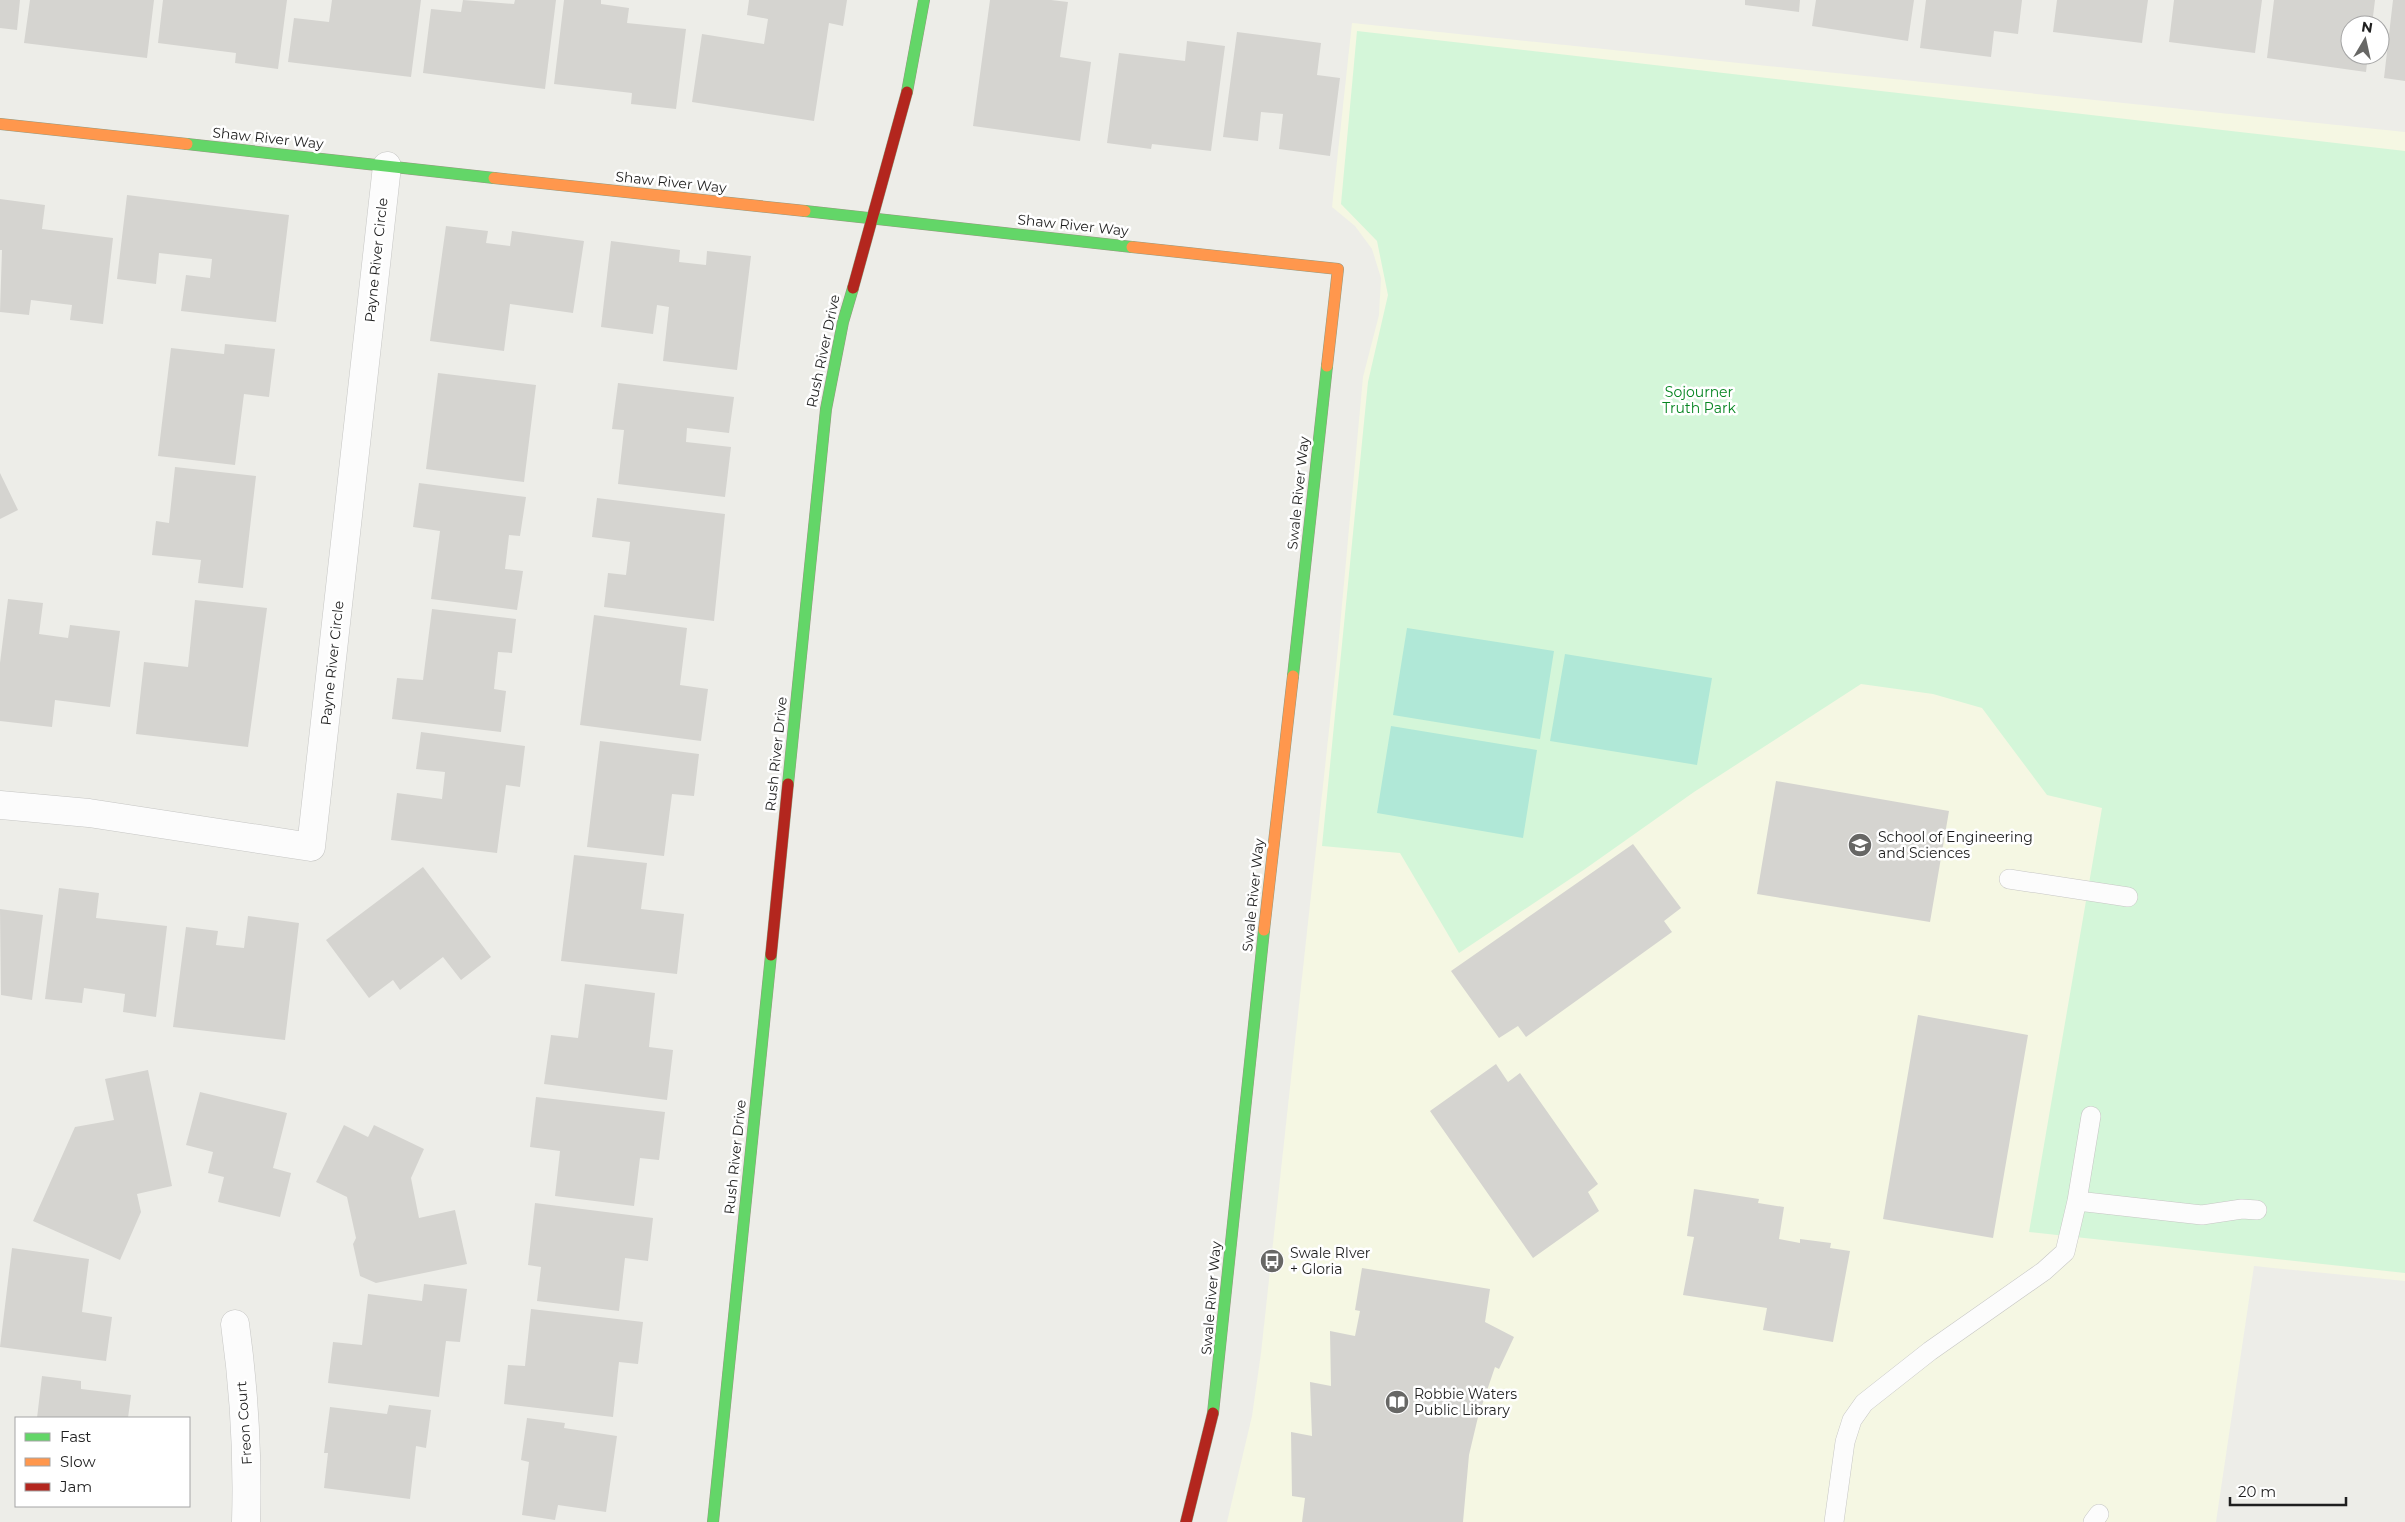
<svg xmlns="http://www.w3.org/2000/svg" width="2405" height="1522" font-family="Montserrat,sans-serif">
<rect width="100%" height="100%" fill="#edede8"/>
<path fill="#f5f7e3" d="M1352 23 2405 132V1281L2254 1266 2216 1522H1227L1252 1416 1261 1353 1338 648 1363 377 1379 315 1381 278 1372 249 1355 226 1332 207Z"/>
<path fill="#d4f6d9" d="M1357 31 2405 151V1273L2029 1232 2102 808 2047 795 1982 708 1933 694 1861 684 1694 792 1585 869 1459 953 1400 853 1322 846 1368 382 1388 295 1377 241 1341 204Z"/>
<path fill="#b0e8d7" d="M1407 628 1554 651 1540 739 1393 715Z
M1565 654 1712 678 1697 765 1550 741Z
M1391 726 1537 750 1523 838 1377 813Z"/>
<path fill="#d5d4d0" d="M0 0H20L17 30 0 28Z
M30 0H154L147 58 24 43Z
M163 0H287L278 69 235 63 236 53 158 43Z
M332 0H421L411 77 288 62 294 18 329 22Z
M463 0 514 4 515 0H556L545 89 423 73 431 9 461 12Z
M564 0H601V4L629 8 627 23 686 29 676 109 631 104 632 93 554 84Z
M749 0H847L843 26 829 23 814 121 692 102 702 34 764 44 768 19 747 15Z
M990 0H1051L1068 2 1060 57 1091 62 1080 141 973 126Z
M1745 0H1800L1799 12 1745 5Z
M1816 0H1914L1908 41 1812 26Z
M1926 0H2022L2018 34 1994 31 1991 57 1920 48Z
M2057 0H2148L2142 43 2053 32Z
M2174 0H2262L2255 53 2169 42Z
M2274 0H2375L2372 25H2350V55H2368L2366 72 2267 58Z
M2393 0H2405V81L2384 78Z
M1237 32 1321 43 1317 75 1340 78 1330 156 1279 149 1283 114 1261 112 1258 141 1223 137Z
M1187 41 1225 46 1211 151 1152 144 1151 149 1107 143 1119 53 1185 61Z
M127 195 289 215 276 322 181 311 186 275 210 278 212 259 159 253 156 284 117 279Z
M0 199 45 205 42 229 113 238 103 324 70 320 72 305 31 300 29 315 0 312 2 250H0Z
M446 226 488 231 486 243 510 246 512 231 584 241 573 313 510 304 504 351 430 341Z
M611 241 680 250 679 262 706 265 707 251 751 256 737 370 663 361 669 307 657 305 653 334 601 327Z
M225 344 275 349 269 397 244 394 235 465 158 456 171 348 224 354Z
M438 373 536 385 524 482 426 469Z
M618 383 734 397 729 433 687 428 686 442 731 447 725 497 618 484 624 430 612 429Z
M175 467 256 476 243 588 198 583 201 560 152 555 156 521 169 523Z
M0 473 18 510 0 519Z
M419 483 526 497 520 536 509 535 505 569 523 571 517 610 431 599 440 531 413 527Z
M597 498 725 514 714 621 604 607 608 573 626 575 630 542 592 537Z
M8 599 43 603 39 634 68 638 70 625 120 631 110 707 55 700 52 727 0 721V663Z
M195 600 267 608 248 747 136 734 144 662 188 667Z
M432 609 516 619 512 653 498 652 494 689 506 691 501 732 392 719 397 678 423 680Z
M594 615 687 628 680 685 708 689 701 741 580 725Z
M421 732 525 746 520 787 506 785 497 853 391 840 397 793 442 799 445 772 416 769Z
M600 741 699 754 694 796 672 794 664 856 587 847Z
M1776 781 1949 811 1930 922 1757 894Z
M1633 844 1681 908 1664 921 1672 932 1526 1037 1518 1026 1499 1038 1451 971Z
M574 855 647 863 641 909 684 914 677 974 561 961Z
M423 867 491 957 461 980 443 957 400 990 393 980 369 998 326 940Z
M59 888 99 893 96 918 167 926 156 1017 123 1012 125 994 84 988 82 1003 45 999Z
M0 909 43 915 32 1000 1 995Z
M248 916 299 923 285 1040 173 1027 186 927 218 931 216 945 244 948Z
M585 984 655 993 649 1047 673 1050 667 1100 544 1084 551 1035 578 1038Z
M1918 1015 2028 1035 1993 1238 1883 1219Z
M1496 1064 1508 1082 1520 1073 1598 1184 1588 1192 1599 1211 1533 1258 1430 1111Z
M148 1070 172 1186 137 1194 141 1212 120 1260 33 1221 75 1127 114 1120 105 1079Z
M200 1092 287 1113 273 1168 291 1173 280 1217 218 1202 224 1177 208 1173 213 1152 186 1145Z
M536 1097 665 1112 659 1160 640 1158 634 1206 555 1196 560 1151 530 1147Z
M344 1125 368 1137 374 1125 424 1149 411 1178 419 1218 455 1210 467 1264 376 1283 360 1276 353 1244 356 1238 347 1197 316 1182Z
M1694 1189 1759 1199 1758 1203 1784 1207 1779 1239 1800 1243V1239L1831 1243 1830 1248 1850 1251 1833 1342 1763 1330 1767 1308 1683 1295 1694 1237 1687 1236Z
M535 1203 653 1218 648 1261 625 1258 619 1311 537 1301 541 1267 528 1265Z
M12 1248 89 1259 82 1312 112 1317 106 1361 0 1347Z
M1362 1268 1490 1289 1485 1322 1514 1337 1499 1369 1495 1367 1478 1417 1469 1455 1463 1522H1302L1305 1498 1292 1496 1291 1432 1312 1436 1310 1382 1331 1386 1330 1331 1355 1336 1360 1311 1355 1310Z
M424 1284 467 1289 460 1342 446 1341 439 1397 328 1383 333 1342 362 1345 368 1294 422 1301Z
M531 1309 643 1322 638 1364 619 1362 613 1417 504 1404 508 1365 525 1366Z
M42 1376 81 1381V1389L131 1395 128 1418H37Z
M389 1405 431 1410 426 1448 416 1446 410 1499 324 1488 328 1453H324L330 1407 387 1414Z
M527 1418 565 1423 564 1428 617 1436 606 1512 558 1505 555 1520 522 1515 529 1462 521 1460Z"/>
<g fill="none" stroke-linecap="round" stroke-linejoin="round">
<g stroke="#c6c6c4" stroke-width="20">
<path id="lane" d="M2009 879 2128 897
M2077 1201 2202 1215 2242 1209 2257 1210
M1834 1522 1845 1442 1852 1420 1864 1403 1930 1351 2044 1271 2065 1252 2077 1201 2091 1116
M2093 1522 2099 1514"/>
</g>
<g stroke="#c6c6c4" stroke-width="29">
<path id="street" d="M0 805 89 813 311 847 387 166
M235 1324C244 1389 248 1456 246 1522"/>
</g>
<g stroke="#93997e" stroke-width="12">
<path id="fast" d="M907 92 924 0
M187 144 494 178
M805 211 1132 247
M1293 676 1327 366
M788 784 826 409 843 322 853 288
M1213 1413 1264 930
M713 1522 771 955"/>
</g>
<g stroke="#93997e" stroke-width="12">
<path id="slow" d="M0 124 187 144
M494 178 805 211
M1132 247 1338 269 1327 366
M1264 930 1293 676"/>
</g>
<g stroke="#93997e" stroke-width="12">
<path id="jam" d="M853 288 907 92
M771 955 788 784
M1186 1522 1213 1413"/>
</g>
<use href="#lane" stroke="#fcfcfc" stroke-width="19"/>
<use href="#street" stroke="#fcfcfc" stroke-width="28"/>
<use href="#fast" stroke="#63d668" stroke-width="11"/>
<use href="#slow" stroke="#ff974d" stroke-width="11"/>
<use href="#jam" stroke="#b3261e" stroke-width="11"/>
</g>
<defs>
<g id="school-disc" transform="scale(1.25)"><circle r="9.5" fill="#676765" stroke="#fff"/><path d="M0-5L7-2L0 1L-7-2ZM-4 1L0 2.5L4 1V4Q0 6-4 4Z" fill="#fff"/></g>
<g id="bus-disc" transform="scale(1.25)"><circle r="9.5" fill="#676765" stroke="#fff"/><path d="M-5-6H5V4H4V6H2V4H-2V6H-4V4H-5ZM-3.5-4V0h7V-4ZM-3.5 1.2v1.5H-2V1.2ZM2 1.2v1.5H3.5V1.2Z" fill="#fff"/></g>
<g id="library-disc" transform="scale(1.25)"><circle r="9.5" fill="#676765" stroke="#fff"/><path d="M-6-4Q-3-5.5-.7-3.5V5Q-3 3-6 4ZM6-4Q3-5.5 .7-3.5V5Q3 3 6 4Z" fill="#fff"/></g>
</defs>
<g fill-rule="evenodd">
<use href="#school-disc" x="1860" y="845"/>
<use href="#bus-disc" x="1272" y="1261"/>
<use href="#library-disc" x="1397" y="1402"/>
</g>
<g text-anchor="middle" stroke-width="5" stroke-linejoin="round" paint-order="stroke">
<g font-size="14" fill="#1f1f1f" stroke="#fff">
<text transform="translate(268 138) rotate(6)" y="5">Shaw River Way</text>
<text transform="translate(671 182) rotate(6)" y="5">Shaw River Way</text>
<text transform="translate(1073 225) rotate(6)" y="5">Shaw River Way</text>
<text transform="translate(376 260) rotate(-84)" y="5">Payne River Circle</text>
<text transform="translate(823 351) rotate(-78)" y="5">Rush River Drive</text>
<text transform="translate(1298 493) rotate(-84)" y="5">Swale River Way</text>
<text transform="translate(332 663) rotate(-84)" y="5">Payne River Circle</text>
<text transform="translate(776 754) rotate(-84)" y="5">Rush River Drive</text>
<text transform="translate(1253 895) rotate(-84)" y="5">Swale River Way</text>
<text transform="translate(735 1157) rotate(-84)" y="5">Rush River Drive</text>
<text transform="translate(1211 1298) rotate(-85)" y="5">Swale River Way</text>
<text transform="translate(244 1423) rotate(-94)" y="5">Freon Court</text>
</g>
<g font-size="14" fill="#058520" stroke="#fff">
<text x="1699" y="397">Sojourner<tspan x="1699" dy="16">Truth Park</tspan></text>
</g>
<g font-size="14" fill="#1f1f1f" stroke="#fff" text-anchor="start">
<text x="1878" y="842">School of Engineering<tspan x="1878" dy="16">and Sciences</tspan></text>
<text x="1290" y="1258">Swale RIver<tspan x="1290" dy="16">+ Gloria</tspan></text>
<text x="1414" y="1399">Robbie Waters<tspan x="1414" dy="16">Public Library</tspan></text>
</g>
</g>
<rect x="15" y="1417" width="175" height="90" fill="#ffffff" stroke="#a5a5a5"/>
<rect x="25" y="1433" width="25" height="8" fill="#63d668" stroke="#a5a5a5"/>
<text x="60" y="1442" font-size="15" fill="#1f1f1f">Fast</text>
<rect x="25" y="1458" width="25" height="8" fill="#ff974d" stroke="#a5a5a5"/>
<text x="60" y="1467" font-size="15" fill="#1f1f1f">Slow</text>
<rect x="25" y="1483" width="25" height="8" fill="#b3261e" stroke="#a5a5a5"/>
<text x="60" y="1492" font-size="15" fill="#1f1f1f">Jam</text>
<g transform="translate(2365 40) rotate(9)"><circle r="24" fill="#ffffff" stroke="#a5a5a5"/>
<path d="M0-4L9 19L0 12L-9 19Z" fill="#676765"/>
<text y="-8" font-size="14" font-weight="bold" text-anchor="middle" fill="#1f1f1f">N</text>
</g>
<path d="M2230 1497v8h116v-8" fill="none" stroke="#1f1f1f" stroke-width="2.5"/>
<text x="2238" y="1497" font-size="15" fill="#1f1f1f" stroke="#ffffff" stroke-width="4" paint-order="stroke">20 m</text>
</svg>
